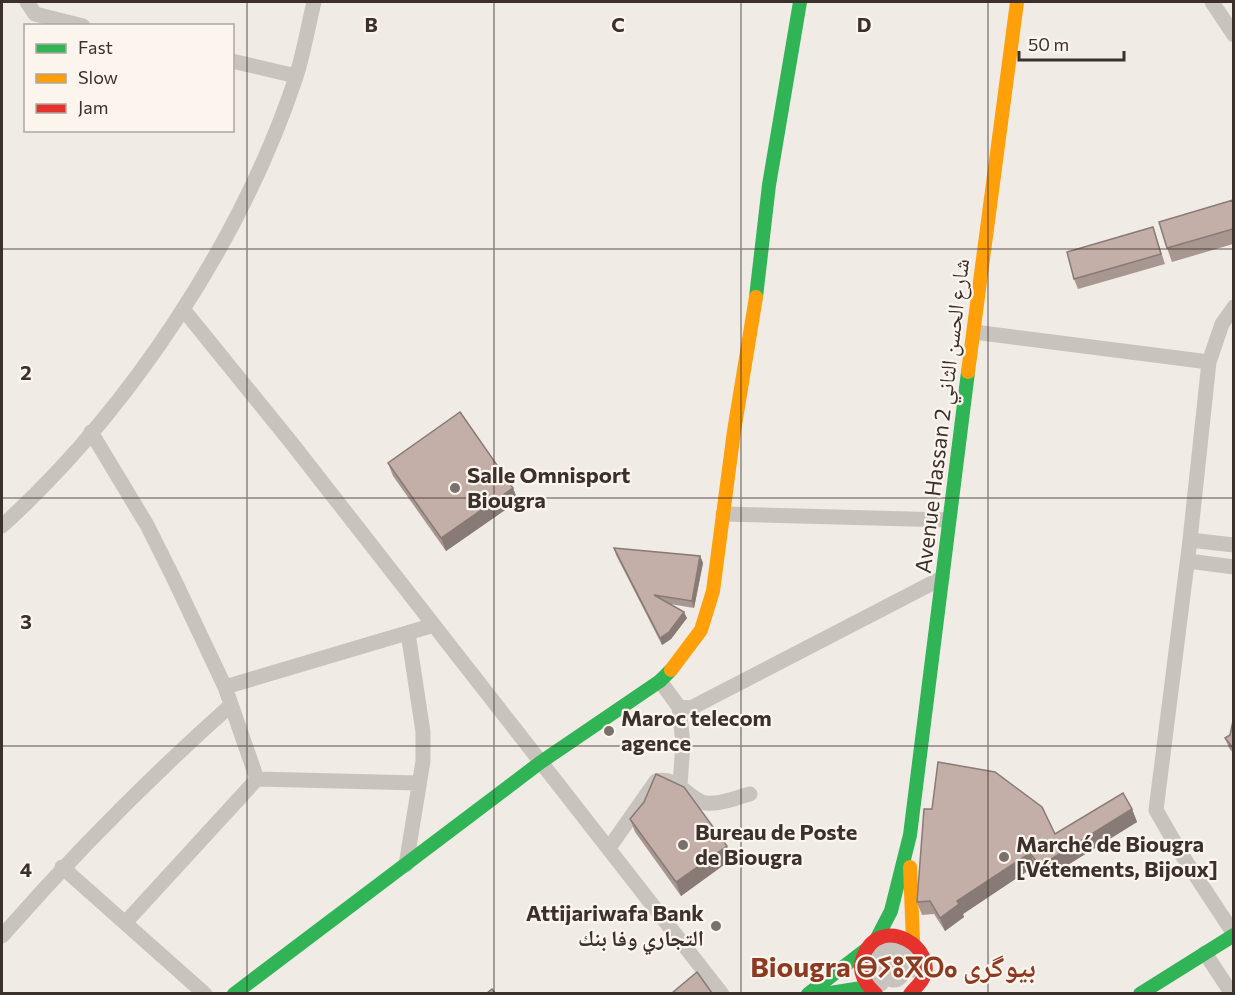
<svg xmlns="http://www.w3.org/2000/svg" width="1235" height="995" font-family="Commissioner,'Noto Naskh Arabic','Noto Sans Tifinagh',sans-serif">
<rect width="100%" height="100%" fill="#f0ebe5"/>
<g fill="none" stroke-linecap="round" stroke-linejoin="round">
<path stroke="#c9c3be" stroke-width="15" d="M27 2 35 14 83 26
M1212 2 1234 35
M232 61 296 76
M183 309 290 441 722 994
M974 332 1209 362 1222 324 1234 307
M1209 362 1190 540 1156 810 1180 852 1234 934
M91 432 147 525 173 577 225 687 257 779
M723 514 948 520
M2 526C129 411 242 240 296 77 304 52 308 26 314 2
M1190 540 1234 545
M1188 561 1234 567
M660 681 679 707 691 708 942 578
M225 687 434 625
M679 707 683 744 680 785
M609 848 656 781C678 776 684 795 702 802 715 807 737 797 750 794
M406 865 423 761V732L408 633
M62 867 205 994
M125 923 257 779 419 783
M2 936C74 854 150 777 231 705
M889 946C904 947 912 955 913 970 910 959 902 953 890 954L877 967 881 984C866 970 870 951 889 946Z
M1205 953 1232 994
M886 972a8 8 0 1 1 16 0a8 8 0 1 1-16 0Z"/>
<path stroke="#30b455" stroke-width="14" d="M756 297 769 185 800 2
M877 938 891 911 910 835 968 372
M234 994 541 762 660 681 671 670
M808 994 864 951
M824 994 868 987
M1140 994 1234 935"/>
<path stroke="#ff9f0a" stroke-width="14" d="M968 372 1017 2
M671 670 701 630 713 591 734 431 756 297
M910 867 913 941"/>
<path stroke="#e5322d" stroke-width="14" d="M876 994C865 984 857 972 863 957 880 911 941 949 922 980 919 985 914 989 910 994"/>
</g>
<path fill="#a89690" d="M1233 200V244L1172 262 1167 248Z
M1153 227 1165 264 1078 289 1074 279Z
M388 463 513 488 518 501 446 551 393 476Z
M614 548 700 556 703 563 694 608 670 604 687 618 671 639 662 645 616 555Z
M1233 721V753L1229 748 1225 738 1230 735Z
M1132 809 1137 822 1045 879 1035 866 963 914 964 917 945 931 934 914 922 915 917 902 1055 834Z
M630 819 732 859 681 896 635 832Z"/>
<path fill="#887a75" d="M513 488 518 501 446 551 441 538Z
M700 556 703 563 694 608 692 601Z
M684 612 687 618 671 639 662 645 660 638Z
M1132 809 1137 822 1045 879 1040 866Z
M727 846 732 859 681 896 676 882Z
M1030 853 1035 866 963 914 964 917 945 931 940 918 957 901Z"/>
<path fill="#c3afa7" stroke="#887a75" stroke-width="1.5" d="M1233 200V229L1167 248 1159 222Z
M1153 227 1161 254 1074 279 1067 252Z
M460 412 513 488 441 538 388 463Z
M614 548 700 556 692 601 654 595 684 612 669 632 660 638Z
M1233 721V748L1225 738 1230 735Z
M938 762 995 772 1042 807 1055 834 1123 793 1132 809 1040 866 1030 853 957 901 959 904 940 918 930 901 917 902 924 809H932Z
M656 774 684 787 727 846 676 882 630 819 644 802Z
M697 972 712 993H672Z
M492 989 495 993H487Z"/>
<path fill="none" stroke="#3b302b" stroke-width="1.5" stroke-opacity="0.55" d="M247 2V994M494 2V994M741 2V994M988 2V994M2 249H1234M2 498H1234M2 746H1234"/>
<g fill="#7a716c" stroke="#fbf5ee" stroke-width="2">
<circle cx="455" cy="488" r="6"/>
<circle cx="609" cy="731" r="6"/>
<circle cx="683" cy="845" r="6"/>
<circle cx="1004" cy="857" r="6"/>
<circle cx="716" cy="926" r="6"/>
</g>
<g text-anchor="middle" stroke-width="4.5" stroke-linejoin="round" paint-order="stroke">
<g font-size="22" fill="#3b302b" stroke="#fbf5ee">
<text transform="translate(942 416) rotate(-83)" y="8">Avenue Hassan 2 شارع الحسن الثاني</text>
</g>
<g font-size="22" font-weight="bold" fill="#3b302b" stroke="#fbf5ee" text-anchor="start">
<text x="467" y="483">Salle Omnisport<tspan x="467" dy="25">Biougra</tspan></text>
<text x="621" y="726">Maroc telecom<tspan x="621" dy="25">agence</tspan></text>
<text x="695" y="840">Bureau de Poste<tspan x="695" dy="25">de Biougra</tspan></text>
<text x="1016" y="852">Marché de Biougra<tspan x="1016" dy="25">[Vétements, Bijoux]</tspan></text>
<text x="704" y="921" text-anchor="end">Attijariwafa Bank<tspan x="704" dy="25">التجاري وفا بنك</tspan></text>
</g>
<g font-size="28" font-weight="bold" fill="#8c3b22" stroke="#fbf5ee">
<text x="893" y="977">Biougra ⴱⵢⵓⴳⵔⴰ بيوگرى</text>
</g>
</g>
<g font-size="20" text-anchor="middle" font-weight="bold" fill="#3b302b" stroke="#fbf5ee" stroke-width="4.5" stroke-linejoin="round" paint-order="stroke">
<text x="371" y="32">B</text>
<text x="618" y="32">C</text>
<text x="864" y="32">D</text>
<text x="26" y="380">2</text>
<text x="26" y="629">3</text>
<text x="26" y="877">4</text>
</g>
<rect width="1235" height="995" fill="none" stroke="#3b302b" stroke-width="6"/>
<rect x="24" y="24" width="210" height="108" fill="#fbf5ee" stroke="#aea6a0" stroke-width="1.5"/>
<rect x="36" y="44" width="30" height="9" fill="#30b455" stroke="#aea6a0" stroke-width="1.5"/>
<text x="78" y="54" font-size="18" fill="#3b302b">Fast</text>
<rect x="36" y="74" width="30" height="9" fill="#ff9f0a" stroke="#aea6a0" stroke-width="1.5"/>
<text x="78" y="84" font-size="18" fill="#3b302b">Slow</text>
<rect x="36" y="104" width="30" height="9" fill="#e5322d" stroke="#aea6a0" stroke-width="1.5"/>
<text x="78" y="114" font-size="18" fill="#3b302b">Jam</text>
<path d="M1019 51v9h105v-9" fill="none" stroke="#3b302b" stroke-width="3"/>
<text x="1028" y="51" font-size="18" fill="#3b302b" stroke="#fbf5ee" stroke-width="4.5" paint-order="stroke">50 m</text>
</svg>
